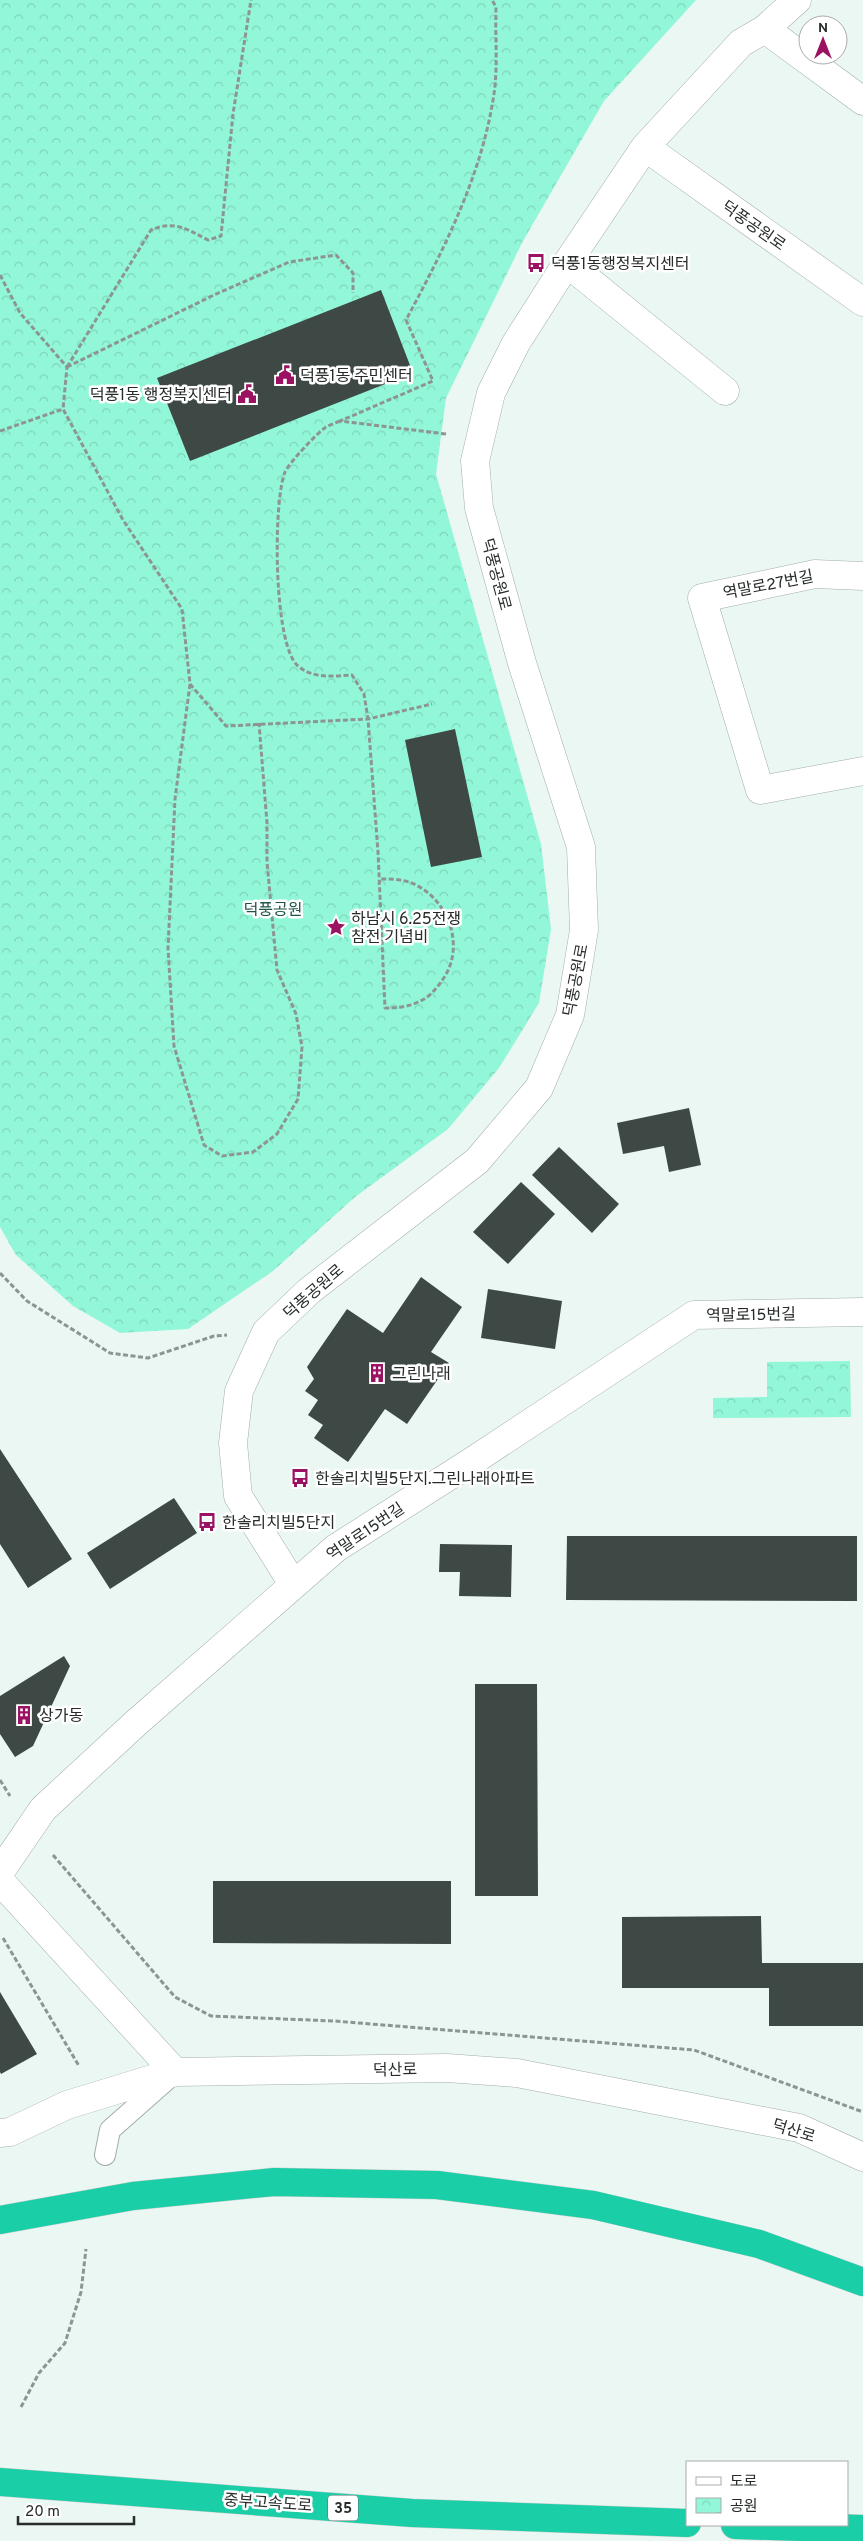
<svg xmlns="http://www.w3.org/2000/svg" width="863" height="2541" font-family="Overpass,'Noto Sans KR',sans-serif">
<defs>
<pattern id="park-crowns" width="20" height="18" patternUnits="userSpaceOnUse" patternTransform="scale(1.25)"><rect width="20" height="18" fill="#92f7d8"/><path d="M2 6a3 3 0 1 1 6 0M12 15a3 3 0 1 1 6 0" fill="none" stroke="#7ed4ba"/></pattern>
</defs>
<rect width="100%" height="100%" fill="#ebf7f2"/>
<path fill="url(#park-crowns)" d="M0 0H696L604 101 523 241 446 398 436 474 541 844 551 929 539 1003 499 1068 448 1129 355 1197 273 1271 188 1329 120 1333 73 1306 16 1255 0 1227Z
M850 1361 851 1417 713 1418V1398L767 1397V1362Z"/>
<path fill="#3e4845" d="M381 290 413 373 190 461 157 378Z
M455 729 482 857 431 867 405 740Z
M689 1108 701 1165 669 1172 664 1146 623 1154 617 1123Z
M559 1147 619 1204 592 1233 532 1175Z
M521 1182 555 1214 508 1264 473 1232Z
M421 1277 462 1307 431 1352 449 1363 407 1424 385 1409 348 1462 314 1438 323 1425 308 1415 318 1400 305 1391 314 1379 307 1367 347 1309 383 1333Z
M488 1289 562 1301 555 1349 481 1338Z
M0 1449 72 1559 28 1588 0 1544Z
M174 1498 197 1533 110 1589 87 1553Z
M567 1536H857V1601L566 1600Z
M440 1544 512 1545 511 1597 459 1596 460 1572H439Z
M64 1656 70 1666 33 1746 15 1757 0 1734V1696Z
M475 1684H537L538 1896H475Z
M213 1881H451V1944L213 1943Z
M761 1916 762 1963H863V2026H769V1988H622V1917Z
M0 1992 37 2054 1 2074 0 2072Z"/>
<g fill="none" stroke-linecap="round" stroke-linejoin="round">
<g stroke="#a3aeaa" stroke-width="22">
<path id="lane" d="M105 2155 110 2130 170 2077"/>
</g>
<g stroke="#a3aeaa" stroke-width="29">
<path id="street" d="M765 29 863 101
M645 147 863 302
M567 263 725 391
M863 576 815 574 702 598 760 790 863 771
M293 1584 238 1496 233 1443 239 1391 266 1332 309 1291 477 1161 539 1088 570 1015 584 930 581 847 522 663 479 508 475 461 491 393 516 343 567 263 645 147 741 43 765 29 797 0
M0 1872 43 1809 137 1722 336 1548 471 1462 694 1315 863 1312
M0 2133 10 2132 67 2105 175 2072"/>
</g>
<g stroke="#a3aeaa" stroke-width="29">
<path id="secondary" d="M0 1881 175 2072 447 2068 517 2073 799 2128 863 2157"/>
</g>
<g stroke="#cfd1d0" stroke-width="29">
<path id="highway" d="M0 2220 133 2196 274 2182 437 2185 593 2205 759 2244 863 2282
M0 2482 412 2513 687 2523
M735 2525 863 2529"/>
</g>
<path stroke="#8c9591" stroke-width="3" stroke-dasharray="5 2.5" stroke-linecap="butt" d="M0 275 20 313 67 367 63 409
M67 367 151 230C174 220 187 229 208 240L221 236 233 114 251 0
M67 367 214 295 289 262 336 255 353 273V293
M340 421C335 423 330 425 326 427 317 433 289 463 285 472 273 501 273 645 298 666 313 679 333 676 352 675L364 694 368 719 378 852 385 1008C396 1008 408 1007 418 1002 429 998 437 988 443 979 465 948 450 902 416 885 405 879 392 879 379 879
M0 431 63 409 123 520 182 609 190 684 226 726 368 719 432 704
M446 434 340 421 433 381 406 320C444 249 482 175 494 94 498 66 495 35 496 7L492 0
M190 684 175 799 168 948 174 1046 204 1145 222 1156 253 1152 277 1134 298 1099 302 1047 296 1014 277 970 267 862V823L259 723
M0 1273 27 1301 110 1353 148 1358 214 1336 227 1335
M0 1780 10 1796
M53 1855 175 1997 211 2016 334 2021 694 2050 863 2112
M3 1938 79 2066
M21 2407 39 2373 65 2343 81 2292 86 2249"/>
<use href="#lane" stroke="#fff" stroke-width="20"/>
<use href="#street" stroke="#fff" stroke-width="28"/>
<use href="#secondary" stroke="#fff" stroke-width="28"/>
<use href="#highway" stroke="#1acea8" stroke-width="28"/>
</g>
<defs>
<g id="bus-bare" transform="scale(1.5)"><path d="M-5-6H5V4H4V6H2V4H-2V6H-4V4H-5ZM-3.5-4V0h7V-4ZM-3.5 1.2v1.5H-2V1.2ZM2 1.2v1.5H3.5V1.2Z" fill="#9c1262" stroke="#fff" stroke-width="2.5" paint-order="stroke"/></g>
<g id="civic-bare" transform="scale(1.5)"><path d="M-.6-6.5H3V-4.5H.6V-3L4-1V1h2V6H-6V1h2V-1L-.6-3ZM-1.2 2.5V6h2.4V2.5Z" fill="#9c1262" stroke="#fff" stroke-width="2.5" paint-order="stroke"/></g>
<g id="sight-bare" transform="scale(1.5)"><path d="M0-6L1.8-2.2L6-1.7L2.9 1.2L3.7 5.4L0 3.3L-3.7 5.4L-2.9 1.2L-6-1.7L-1.8-2.2Z" fill="#9c1262" stroke="#fff" stroke-width="2.5" paint-order="stroke"/></g>
<g id="building-bare" transform="scale(1.5)"><path d="M-4-6H4V6H1V3H-1V6H-4ZM-2.5-4.3h1.7v1.8h-1.7ZM.8-4.3h1.7v1.8H.8ZM-2.5-1h1.7V.8h-1.7ZM.8-1h1.7V.8H.8Z" fill="#9c1262" stroke="#fff" stroke-width="2.5" paint-order="stroke"/></g>
</defs>
<g fill-rule="evenodd">
<use href="#bus-bare" x="536" y="263"/>
<use href="#civic-bare" x="285" y="375"/>
<use href="#civic-bare" x="247" y="394"/>
<use href="#sight-bare" x="336" y="927"/>
<use href="#building-bare" x="377" y="1373"/>
<use href="#bus-bare" x="300" y="1478"/>
<use href="#bus-bare" x="207" y="1522"/>
<use href="#building-bare" x="24" y="1715"/>
</g>
<g text-anchor="middle" stroke-width="5" stroke-linejoin="round" paint-order="stroke">
<rect fill="#fff" stroke="#686b6a" stroke-width="1" x="328" y="2495.5" width="30" height="25" rx="4"/>
<g font-size="15" font-weight="bold" fill="#272c2a">
<text x="343" y="2513">35</text>
</g>
<g font-size="16" fill="#272c2a" stroke="#fff">
<text transform="translate(754 225) rotate(35)" y="6">덕풍공원로</text>
<text transform="translate(497 574) rotate(75)" y="6">덕풍공원로</text>
<text transform="translate(768 584) rotate(-11)" y="6">역말로27번길</text>
<text transform="translate(575 980) rotate(-79)" y="6">덕풍공원로</text>
<text transform="translate(313 1291) rotate(-41)" y="6">덕풍공원로</text>
<text transform="translate(751 1314) rotate(-1)" y="6">역말로15번길</text>
<text transform="translate(365 1531) rotate(-34)" y="6">역말로15번길</text>
<text transform="translate(395 2069) rotate(-1)" y="6">덕산로</text>
<text transform="translate(794 2130) rotate(17)" y="6">덕산로</text>
<text transform="translate(268 2502) rotate(4)" y="6">중부고속도로</text>
</g>
<g font-size="16" fill="#272c2a" stroke="#fff" text-anchor="start">
<text x="551" y="269">덕풍1동행정복지센터</text>
<text x="300" y="381">덕풍1동 주민센터</text>
<text x="232" y="400" text-anchor="end">덕풍1동 행정복지센터</text>
<text x="351" y="924">하남시 6.25전쟁<tspan x="351" dy="18">참전 기념비</tspan></text>
<text x="392" y="1379">그린나래</text>
<text x="315" y="1484">한솔리치빌5단지.그린나래아파트</text>
<text x="222" y="1528">한솔리치빌5단지</text>
<text x="39" y="1721">상가동</text>
</g>
<g font-size="16" fill="#1f5547" stroke="#fff">
<text x="273" y="915">덕풍공원</text>
</g>
</g>
<rect x="686" y="2461" width="162" height="65" fill="#ffffff" stroke="#a9abaa"/>
<rect x="696" y="2477" width="25" height="8" fill="#ffffff" stroke="#a9abaa"/>
<text x="730" y="2486" font-size="15" fill="#272c2a">도로</text>
<rect x="696" y="2498" width="25" height="15" fill="url(#park-crowns)" stroke="#a9abaa"/>
<text x="730" y="2511" font-size="15" fill="#272c2a">공원</text>
<g transform="translate(823 40)"><circle r="24" fill="#ffffff" stroke="#a9abaa"/>
<path d="M0-4L9 19L0 12L-9 19Z" fill="#9c1262"/>
<text y="-8" font-size="14" font-weight="bold" text-anchor="middle" fill="#272c2a">N</text>
</g>
<path d="M18 2516v8h116v-8" fill="none" stroke="#272c2a" stroke-width="2.5"/>
<text x="25" y="2516" font-size="15" fill="#272c2a" stroke="#ffffff" stroke-width="4" paint-order="stroke">20 m</text>
</svg>
